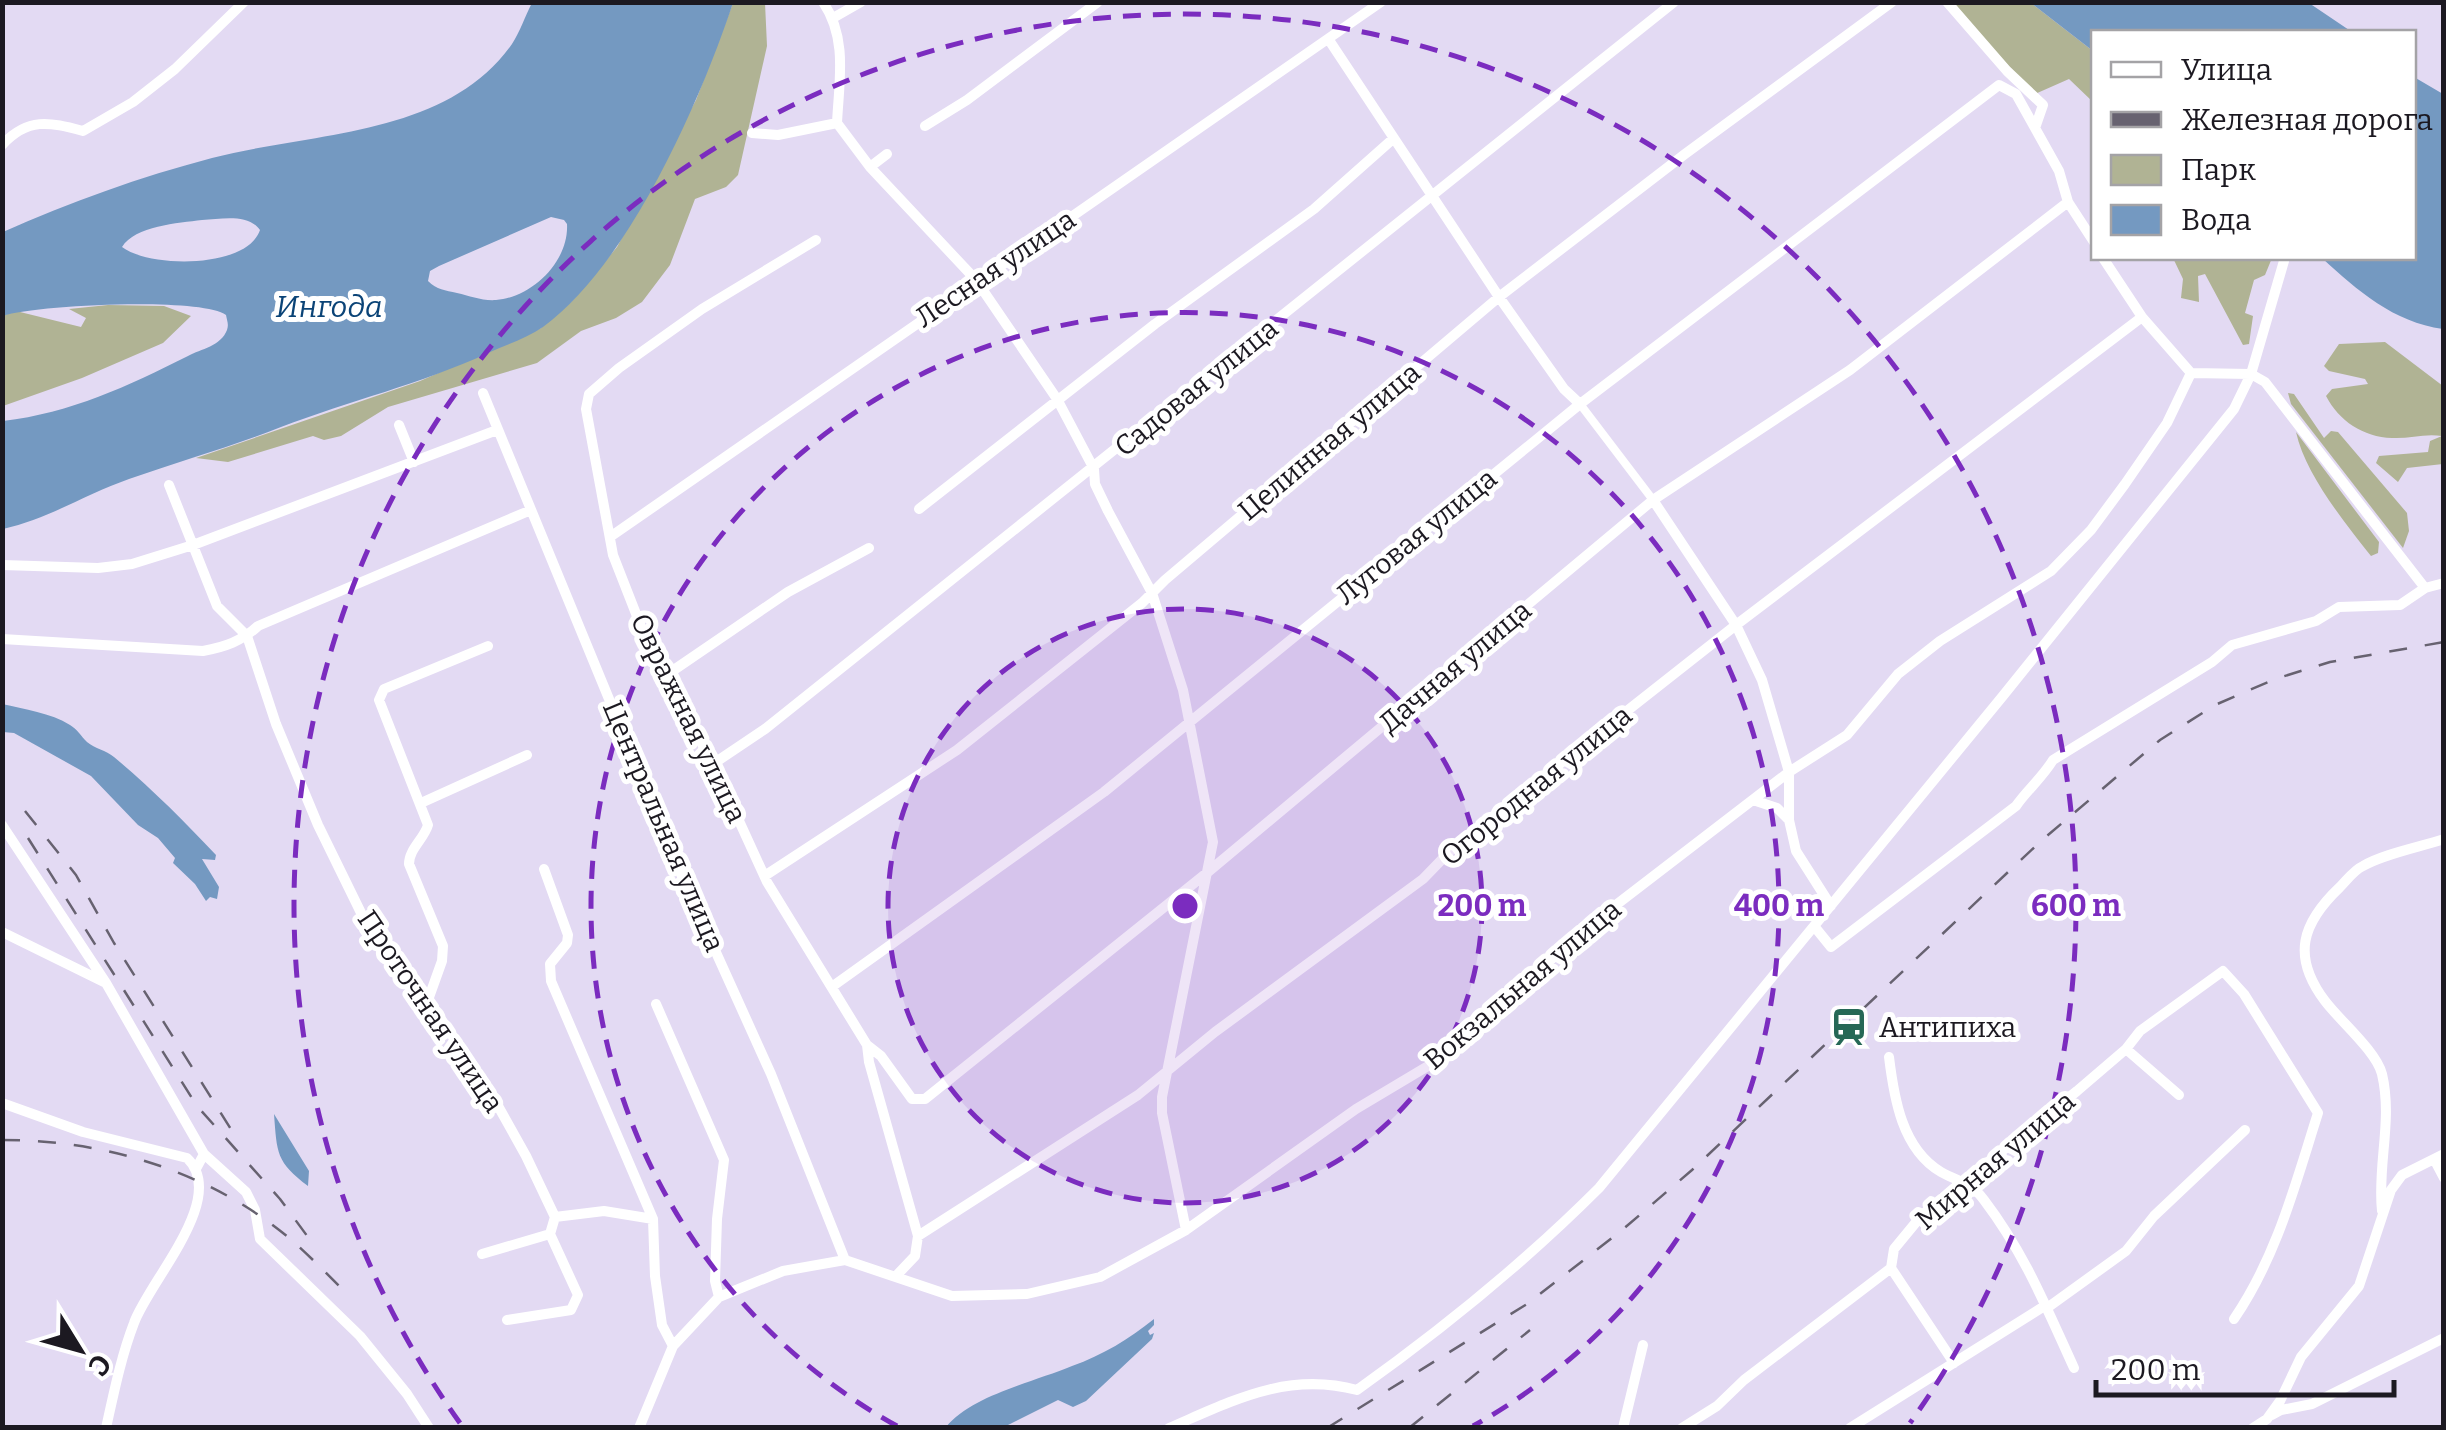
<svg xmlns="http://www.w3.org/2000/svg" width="2446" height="1430" font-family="Bitter,serif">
<rect width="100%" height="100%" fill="#e3daf3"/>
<path fill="#b0b394" d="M733 3H765L767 46 738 175 726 187 695 199 670 265 642 302 616 318 581 331 537 363 388 407 341 436 324 440 313 436 228 462 196 458 420 381 541 328 572 301 617 247 696 100Z
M1950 3H2031L2093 51V102L2069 79 2035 94Z
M2173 258H2272L2265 275 2254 280 2245 313 2253 316 2249 344 2243 345 2205 274 2198 276 2199 302 2181 298 2183 279Z
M108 305 164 306 191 316 163 343 82 378 3 406 2 316 16 311 81 327 86 318 69 309Z
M2385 342 2443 386V464L2407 468 2398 482 2376 463 2379 456 2428 452 2430 441 2442 436C2425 433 2409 439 2392 438 2363 437 2339 421 2326 396L2332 389 2368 384 2365 379 2329 371 2324 366 2339 344Z
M2288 393 2294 394 2324 438 2331 431 2338 432 2407 513 2409 531 2403 548 2291 404Z
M2296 432 2379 542 2378 553 2371 556C2345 523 2305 474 2296 432Z"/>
<path fill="#7499c1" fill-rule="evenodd" d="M532 3H733C700 102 629 264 543 327 527 338 506 345 488 353 421 384 349 401 281 427 231 447 180 461 129 479 86 494 48 519 3 529V421C71 413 128 386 188 356 201 349 221 346 227 330 229 324 227 321 226 315 201 297 34 305 3 316V232C70 202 140 177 212 158 311 132 447 137 512 44 520 32 525 16 532 3ZM551 217 564 220 567 224C569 261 533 297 496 300 482 301 470 296 457 293 445 290 437 290 428 281L430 271 439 266ZM202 220C221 219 248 213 260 230 247 269 149 268 122 247 135 226 178 223 202 220Z
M2031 3H2309L2352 32H2094L2093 51Z
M2414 77 2443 94V329C2393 322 2358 291 2322 258H2414Z
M2 704C24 709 51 713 70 725 77 729 81 736 87 742 95 749 106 750 114 757 151 788 183 820 216 855L215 860 202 859 219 887 217 899 210 897 206 901 195 884 173 863 175 858 158 838 138 825 91 776 14 733 3 732Z
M274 1114 309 1171 308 1186C276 1162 277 1153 274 1114Z
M1154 1319V1325L1148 1331 1150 1335 1154 1333 1152 1339 1086 1401 1073 1407 1058 1400 1004 1427H946C972 1395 1034 1382 1072 1366 1103 1355 1129 1339 1154 1319Z"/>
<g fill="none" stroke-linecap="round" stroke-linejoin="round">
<path stroke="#fff" stroke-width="8" d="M1580 404 1653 500"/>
<path stroke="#fff" stroke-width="10" d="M823 2C848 39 839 81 837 123
M1947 2 2007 71 2043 105 2035 128 2059 171 2068 202 2094 242
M833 18 861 2
M1329 40 1499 297 1564 389 1580 404
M837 123 870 167 976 280 1057 399 1094 469 1095 484 1108 511 1152 593 1183 690 1213 842 1162 1097V1113L1186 1230
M925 126 967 100 1098 2
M752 133 778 135 837 123
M2 145C28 117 49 122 83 131L133 102 175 69 244 2
M870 167 887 154
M816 240 702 309 619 368 589 394 586 409 613 555 649 647 713 764 767 882 867 1045 869 1062 918 1236 915 1256 896 1276
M2103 258 2142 317 2191 373 2251 374 2265 382 2425 588 2444 583
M483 393 686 886 771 1074 845 1260
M399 425 414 462
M169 485 217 606 247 636 276 724 318 825 365 921 428 1000 488 1088 526 1156 555 1217 550 1234 578 1295 571 1310 507 1320
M1653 500 1736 625 1762 680 1789 772V820L1796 851 1831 906
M919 509 1155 324 1314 209 1394 138
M610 537 1381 2
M2 565 98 568 132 564 193 545 497 430
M2 639 203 651C225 647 242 641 258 626L531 510
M665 676 788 592 869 548
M713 764 765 729 1674 2
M1753 800 1777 808 1789 820
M421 803 527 755
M2 825 106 983
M544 869 568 935 567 943 550 964 551 981 653 1219 655 1276 662 1325 673 1346
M766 875 957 750 1142 603 1165 580 1499 297 1685 154 1892 2
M1814 926 1831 947 2016 806C2028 789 2042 778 2053 760L2212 662 2232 645 2316 621 2339 607 2400 605 2425 588
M2 932 106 983 204 1154 197 1167
M833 986 1104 792 1580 404 1999 85 2016 94 2035 128
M428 1000 442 961 443 946 409 864C409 849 424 839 428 825L379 700 384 689 488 646
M656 1004 724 1160 717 1219 715 1281 719 1297
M867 1045 881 1056 912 1099H925L1208 872 1653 500 1850 370 2068 202
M2126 1049 2179 1095
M1889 1057C1894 1098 1902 1149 1941 1172 1960 1183 1969 1180 1984 1200 2025 1254 2046 1307 2074 1368
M2 1103 83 1132 187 1158C229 1198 149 1281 134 1323 121 1357 114 1392 106 1428
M204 1154 246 1192 255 1210 260 1239 360 1336 407 1394 429 1428
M2434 1159 2444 1178
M2382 1211C2377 1165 2393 1121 2382 1074 2376 1051 2340 1021 2325 1001 2291 956 2302 923 2340 887 2347 880 2354 870 2363 866 2383 854 2420 847 2444 839
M555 1217 604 1211 653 1219
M918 1236 1138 1095 1215 1032 1423 879 1453 848 1736 625 2142 317
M482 1254 550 1234
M1891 1268 1954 1363
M2047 1308 2126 1251 2154 1216 2245 1130
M2272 1415 2281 1410 2312 1404 2444 1338
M639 1428 673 1346 719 1297 783 1271 845 1260 952 1296 1027 1294 1100 1277 1186 1230 1356 1109 1428 1066 1599 918 1789 772 1847 735 1898 674 1940 641 2051 571 2091 530 2125 484 2167 423 2191 373
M1169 1428C1232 1401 1287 1371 1357 1390 1444 1328 1524 1263 1599 1188L2002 697 2234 409 2251 374 2284 261
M1623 1428 1643 1345
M1682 1428 1717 1406 1744 1380 1891 1268 1894 1249 1922 1215 2077 1091 2126 1049 2140 1031 2223 971 2244 994 2318 1113C2295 1185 2277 1256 2234 1319
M1850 1428 2046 1305
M2253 1428 2267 1419 2280 1401 2301 1357 2359 1286 2391 1190 2402 1175 2444 1154"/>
<path stroke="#676270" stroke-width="2.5" stroke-dasharray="18 18" stroke-linecap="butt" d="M25 811 76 875 114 943 234 1134
M28 838 197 1106 280 1199 316 1248
M2 1140C105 1140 208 1171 288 1237 309 1255 329 1276 349 1296
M1327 1428 1527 1304 1621 1231 1692 1170 2041 841 2160 740 2215 705 2275 679 2330 662 2444 642
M1409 1428 1530 1330"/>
</g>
<circle cx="1185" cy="906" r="297" fill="#7b2cbf" fill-opacity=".12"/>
<g fill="none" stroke="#7b2cbf" stroke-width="5" stroke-dasharray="18 12">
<circle cx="1185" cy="906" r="297"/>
<path d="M897 1426A594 594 0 1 1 1473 1426"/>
<path d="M460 1423A891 891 0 1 1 1910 1423"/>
</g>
<defs>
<g id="station-bare" transform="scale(3)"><path d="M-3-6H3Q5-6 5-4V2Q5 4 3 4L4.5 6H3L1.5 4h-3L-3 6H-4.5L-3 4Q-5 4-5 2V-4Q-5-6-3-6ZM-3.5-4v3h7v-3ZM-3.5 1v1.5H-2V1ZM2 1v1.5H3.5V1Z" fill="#266856" stroke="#fff" stroke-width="2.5" paint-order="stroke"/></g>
</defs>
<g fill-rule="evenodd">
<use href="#station-bare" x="1849" y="1027"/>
</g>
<g text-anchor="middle" stroke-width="10" stroke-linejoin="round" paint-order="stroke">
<g font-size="28" fill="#1c1921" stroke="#fff">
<text transform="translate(995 268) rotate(-34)" y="10">Лесная улица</text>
<text transform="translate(1196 387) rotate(-39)" y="10">Садовая улица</text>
<text transform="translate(1329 441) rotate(-40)" y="10">Целинная улица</text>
<text transform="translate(1416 536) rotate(-39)" y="10">Луговая улица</text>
<text transform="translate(1455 666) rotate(-40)" y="10">Дачная улица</text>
<text transform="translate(689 718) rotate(64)" y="10">Овражная улица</text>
<text transform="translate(1536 785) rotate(-39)" y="10">Огородная улица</text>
<text transform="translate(664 826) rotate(67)" y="10">Центральная улица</text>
<text transform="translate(1522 984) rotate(-40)" y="10">Вокзальная улица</text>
<text transform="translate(431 1011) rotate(56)" y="10">Проточная улица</text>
<text transform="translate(1995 1160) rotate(-40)" y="10">Мирная улица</text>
</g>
<g font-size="28" fill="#1c1921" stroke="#fff" text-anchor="start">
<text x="1879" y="1037">Антипиха</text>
</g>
<g font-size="30" font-style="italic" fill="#0b4477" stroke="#fff">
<text x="329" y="317">Ингода</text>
</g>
</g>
<circle cx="1185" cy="906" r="15" fill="#7b2cbf" stroke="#fff" stroke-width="5"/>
<g font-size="30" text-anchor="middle" font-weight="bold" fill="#7b2cbf" stroke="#fff" stroke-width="10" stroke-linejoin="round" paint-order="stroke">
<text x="1482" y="916">200 m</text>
<text x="1779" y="916">400 m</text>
<text x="2076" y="916">600 m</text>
</g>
<rect width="2446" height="1430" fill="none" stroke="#1c1921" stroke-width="10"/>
<rect x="2091" y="30" width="325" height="230" fill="#ffffff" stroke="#a4a3a6" stroke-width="2.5"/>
<rect x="2111" y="62" width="50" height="15" fill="#ffffff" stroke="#a4a3a6" stroke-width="2.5"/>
<text x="2181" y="80" font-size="30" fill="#1c1921">Улица</text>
<rect x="2111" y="112" width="50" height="15" fill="#676270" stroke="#a4a3a6" stroke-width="2.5"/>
<text x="2181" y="130" font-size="30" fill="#1c1921">Железная дорога</text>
<rect x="2111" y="155" width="50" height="30" fill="#b0b394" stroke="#a4a3a6" stroke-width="2.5"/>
<text x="2181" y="180" font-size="30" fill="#1c1921">Парк</text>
<rect x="2111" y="205" width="50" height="30" fill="#7499c1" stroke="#a4a3a6" stroke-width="2.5"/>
<text x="2181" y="230" font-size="30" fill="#1c1921">Вода</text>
<g transform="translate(80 1350) rotate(127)" stroke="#ffffff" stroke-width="8" paint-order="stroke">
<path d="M0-8L18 38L0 25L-18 38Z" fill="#1c1921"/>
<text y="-15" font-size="28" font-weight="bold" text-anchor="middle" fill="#1c1921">С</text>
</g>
<path d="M2096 1380v15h298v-15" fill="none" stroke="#1c1921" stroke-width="5"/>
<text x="2111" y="1380" font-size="30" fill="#1c1921" stroke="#ffffff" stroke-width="8" paint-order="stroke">200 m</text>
</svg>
